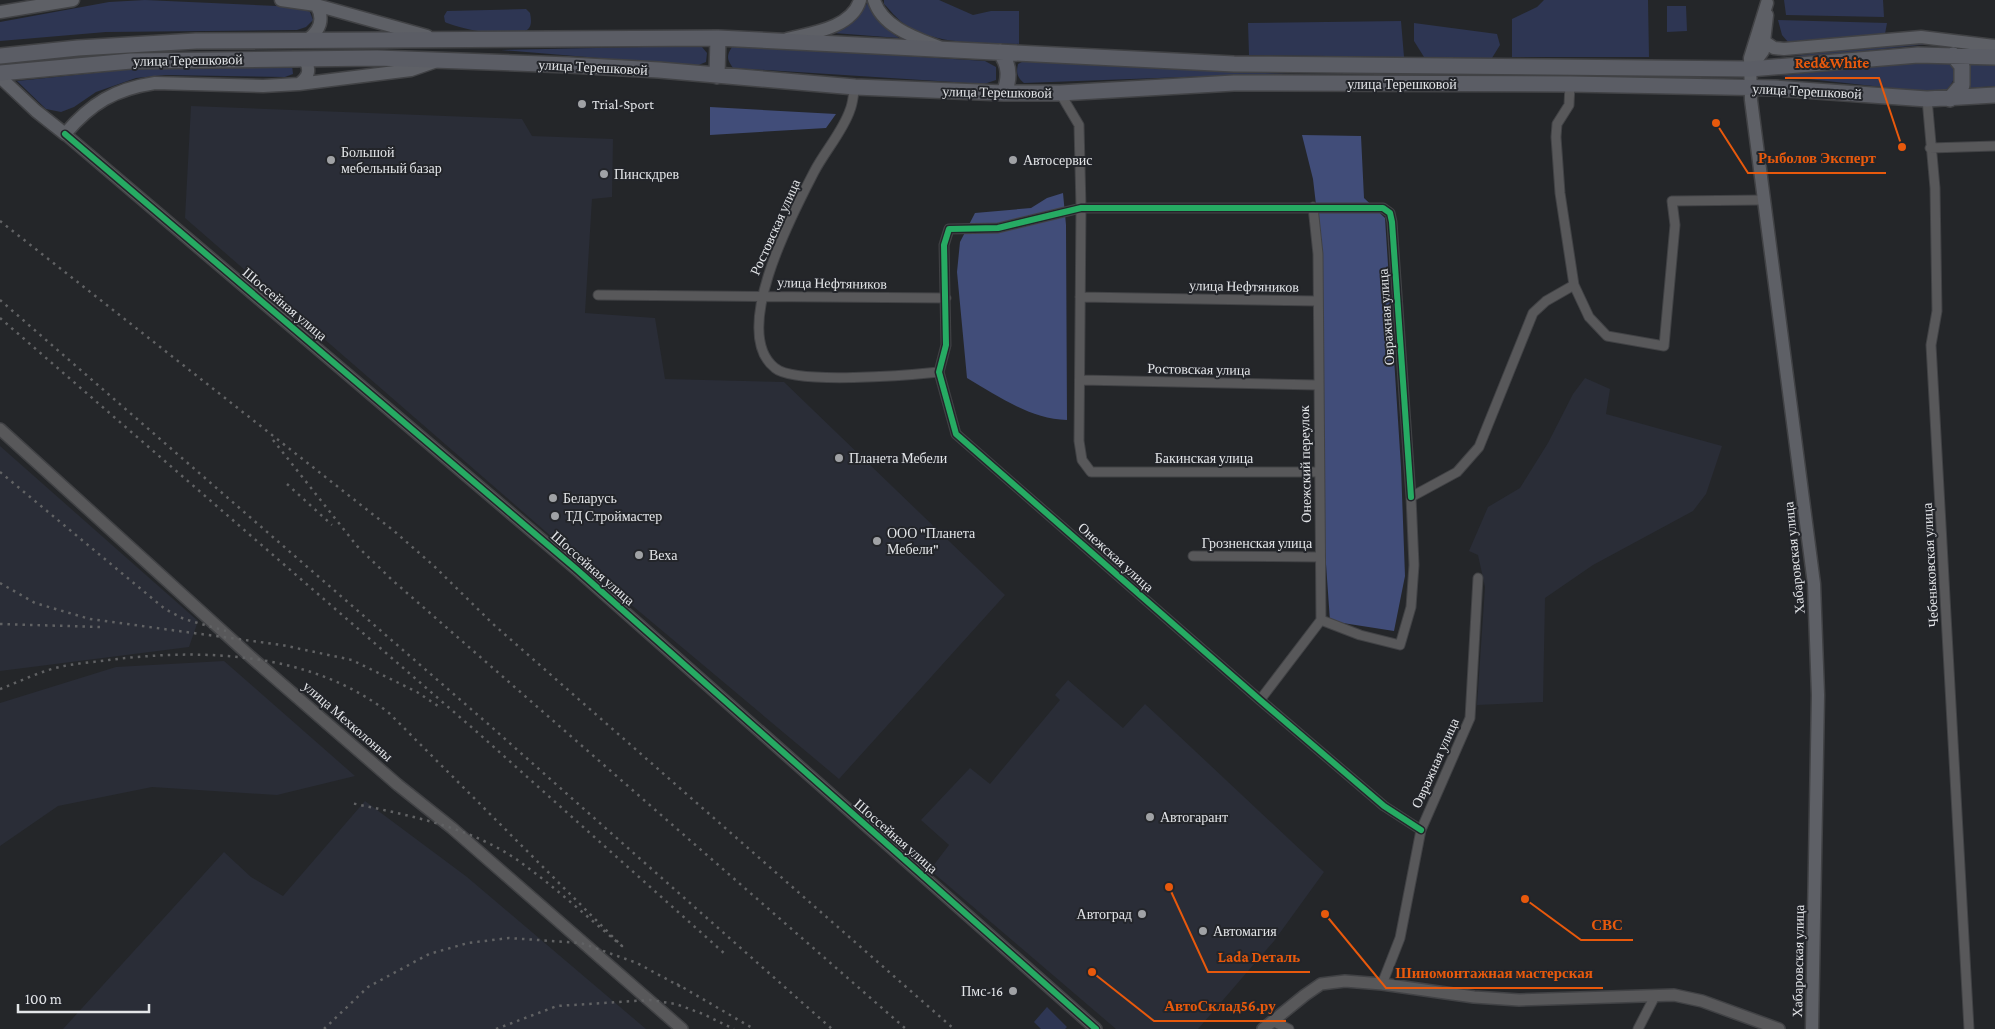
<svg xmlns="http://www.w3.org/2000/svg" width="1995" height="1029" font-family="'Crimson Pro',serif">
<rect width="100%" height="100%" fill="#242629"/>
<path fill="#2a2d37" d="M191 106 522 119 532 136 613 139 612 197 592 199 585 313 655 318 665 379 784 382 1005 595 839 779 591 571 185 218Z
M1585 378 1610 389 1606 414 1722 446 1706 494 1693 511 1593 565 1545 598 1543 702 1477 705 1485 587 1478 555 1469 551 1488 507 1520 488 1548 443 1573 394Z
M0 446 198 621 189 647 0 671Z
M224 661 355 776 277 795 152 787 58 806 0 846V703L116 667Z
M1068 680 1123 728 1145 704 1324 872 1274 941 1198 1029H1116L930 870 949 845 921 820 970 768 990 784 1060 700 1055 695Z
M365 801 467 877 646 1029H63L224 852 251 877 283 896Z"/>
<path fill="#2e3653" d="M145 0 300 7 310 12 313 20 306 27 297 30 106 32 0 41V22L109 2Z
M884 0H939L973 15 991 11H1019V44C982 42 934 46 903 23 896 18 890 10 884 4Z
M1544 0H1648L1649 57H1512V19L1537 7Z
M1784 0H1883L1884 17 1786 15Z
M868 2 884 27 899 38 834 33C849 25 859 18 868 2Z
M1667 6H1686L1687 31 1667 32Z
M526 9 530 13C531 18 532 24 529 28 519 41 458 29 445 22L444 16 447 11Z
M1778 20 1887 23 1885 34 1801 44 1788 42 1782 35Z
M1401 21 1404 57 1249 55 1248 23Z
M1414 23 1497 34 1500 45 1492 58 1424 57 1414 41Z
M1909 40 1929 44 1800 58 1796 56Z
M695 46 702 47 707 53 706 62 696 66 501 50Z
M744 46 985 61 996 67V80L984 84 733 68C727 60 726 56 732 47Z
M1919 59 1949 61C1958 71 1956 80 1946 90L1920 91 1780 76Z
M1026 60 1046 62 1291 73 1024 83C1017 77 1016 73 1018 64Z
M1969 62 1995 65V86L1969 88Z
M172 65H292L293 74 285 77 165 75 136 78 96 92 74 107 61 112 46 109 17 81Z
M1047 1007 1067 1027 1065 1029H1041L1034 1022Z"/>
<path fill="#414d79" d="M710 107 836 114 826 128 710 135Z
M1302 135 1361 136 1364 198 1385 218 1401 467 1405 576 1394 631 1330 621 1325 550 1320 239 1313 179Z
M1063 193 1066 225 1067 420C1030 419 998 396 967 378L957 272 960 242 975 213 1031 208 1047 198Z"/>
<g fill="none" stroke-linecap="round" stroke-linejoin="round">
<g stroke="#414245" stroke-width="11">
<path id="minor" d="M1570 84 1569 105 1557 124 1556 137 1560 193 1574 285
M855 87C853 95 853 103 850 110 843 131 825 151 814 172 794 211 729 332 775 368 795 385 910 375 939 372
M1060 93 1079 125 1081 208 1079 441 1082 460 1091 472H1318
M1927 99 1935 188 1937 311 1931 345 1969 1029
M1930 148 1995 146
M598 295 946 298
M1080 297 1317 301
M1081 380 1317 385
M1411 497 1392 222 1390 213 1383 208H1081L998 228 949 229 944 245 946 345 939 372 956 434 1260 700 1384 806 1421 830
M1193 556 1320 557
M1321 620 1360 635 1400 645 1411 607 1414 565 1411 497 1457 472 1479 447 1533 313 1546 301 1574 285 1589 317 1607 336 1664 346 1675 225 1672 201 1763 200
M1260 700 1321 620 1318 254 1313 207
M1382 984 1400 938 1421 830 1470 718 1478 578
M1272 1021 1289 1029
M1638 1029 1655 996"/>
</g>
<g stroke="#414245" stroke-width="14">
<path id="tertiary" d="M65 134 575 568 1096 1029
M0 429 252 658 398 785 452 828 682 1029
M1263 1029 1305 995 1321 984 1345 981 1382 984 1474 997 1519 1000 1674 995 1702 1001 1779 1029"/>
</g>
<g stroke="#414245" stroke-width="15">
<path id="secondary" d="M281 0 316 5 427 36
M874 0C882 27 916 38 939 47
M1767 3 1750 58 1751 100 1814 584 1818 695 1812 1029
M0 12 73 0
M787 39C811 33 852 28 860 0
M307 40C320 31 325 19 316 5
M1765 42 1774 48 1784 49 1921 37 1995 46
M1750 69 1763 51 1767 15
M0 77 36 111 65 134C91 103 115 89 155 83L263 86 299 84 411 70 434 62
M299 84C309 77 311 69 304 59"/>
</g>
<g stroke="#414245" stroke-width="18">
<path id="primary" d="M1000 52C1010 65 1010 78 1004 93
M0 56 78 48 196 41 718 38 1234 64 1750 69 1918 55 1995 57
M0 73 131 61 377 58 569 65 659 70 855 87 1004 93H1060L1234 83 1570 84 1775 88 1927 99 1995 95
M717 76 718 38
M1950 99 1962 85V66L1953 55"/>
</g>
<use href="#minor" stroke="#58585a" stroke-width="9"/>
<use href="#tertiary" stroke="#58585a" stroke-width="11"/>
<use href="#secondary" stroke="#5e6066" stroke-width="12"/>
<use href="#primary" stroke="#5b5d65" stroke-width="15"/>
<path stroke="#616264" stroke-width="2.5" stroke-dasharray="2.5 5" stroke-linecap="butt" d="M0 221 394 531 434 566 493 624 954 1029
M0 300 487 723 832 1029
M0 318 477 732 725 954
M273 440 357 546 391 579 906 1029
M0 472 165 609 184 619 226 631
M287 484 332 525
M0 583 35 603 90 619 282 645 352 660 417 692 438 706
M0 624 100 627
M0 689C21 681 43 670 64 666 79 663 95 662 109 660 204 648 311 652 389 713L622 946C587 917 553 885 516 859 467 826 407 815 351 803
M677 984 754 1029
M324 1029 368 987 429 954 468 943 509 938 581 943 637 963 683 988
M496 1029 557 1006 650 1000 676 1004 703 1014 734 1029"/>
<g stroke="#23252a" stroke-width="9">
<path id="cycleway" d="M65 134 575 568 1096 1029
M1411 497 1392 222 1390 213 1383 208H1081L998 228 949 229 944 245 946 345 939 372 956 434 1260 700 1384 806 1421 830"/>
</g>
<use href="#cycleway" stroke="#26ab63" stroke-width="6"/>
</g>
<g fill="#a0a2a5" stroke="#23252a" stroke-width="2">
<circle cx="582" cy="104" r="5"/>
<circle cx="331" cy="160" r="5"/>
<circle cx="1013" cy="160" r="5"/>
<circle cx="604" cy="174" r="5"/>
<circle cx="839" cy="458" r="5"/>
<circle cx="553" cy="498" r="5"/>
<circle cx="555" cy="516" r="5"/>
<circle cx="877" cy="541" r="5"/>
<circle cx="639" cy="555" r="5"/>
<circle cx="1150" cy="817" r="5"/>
<circle cx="1142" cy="914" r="5"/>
<circle cx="1203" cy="931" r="5"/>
<circle cx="1013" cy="991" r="5"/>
</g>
<g text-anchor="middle" stroke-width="4" stroke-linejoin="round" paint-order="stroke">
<g font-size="14" fill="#e3e5e8" stroke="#23252a">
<text transform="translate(188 60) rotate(-1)" y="5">улица Терешковой</text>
<text transform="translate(593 67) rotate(3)" y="5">улица Терешковой</text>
<text x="1402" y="89">улица Терешковой</text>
<text transform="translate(1807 91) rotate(3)" y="5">улица Терешковой</text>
<text transform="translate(997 92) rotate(1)" y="5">улица Терешковой</text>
<text transform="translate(775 227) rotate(-66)" y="5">Ростовская улица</text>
<text transform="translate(832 283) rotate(1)" y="5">улица Нефтяников</text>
<text transform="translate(1244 286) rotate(1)" y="5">улица Нефтяников</text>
<text transform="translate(285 304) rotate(40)" y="5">Шоссейная улица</text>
<text transform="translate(1386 317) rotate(-94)" y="5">Овражная улица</text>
<text transform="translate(1199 369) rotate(1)" y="5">Ростовская улица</text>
<text x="1204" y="463">Бакинская улица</text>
<text transform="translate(1305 464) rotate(-91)" y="5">Онежский переулок</text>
<text x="1257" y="548">Грозненская улица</text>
<text transform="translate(1116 557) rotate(42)" y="5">Онежская улица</text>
<text transform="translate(1794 558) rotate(-96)" y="5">Хабаровская улица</text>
<text transform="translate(1930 565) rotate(-93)" y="5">Чебеньковская улица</text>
<text transform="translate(593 568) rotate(41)" y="5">Шоссейная улица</text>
<text transform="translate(348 721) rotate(41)" y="5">улица Мехколонны</text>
<text transform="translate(1435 763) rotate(-66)" y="5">Овражная улица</text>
<text transform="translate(896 836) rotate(41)" y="5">Шоссейная улица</text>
<text transform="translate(1798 961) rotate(-89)" y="5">Хабаровская улица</text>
</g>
<g font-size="14" fill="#e3e5e8" stroke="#23252a" text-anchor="start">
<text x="592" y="109">Trial-Sport</text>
<text x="341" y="157">Большой<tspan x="341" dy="16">мебельный базар</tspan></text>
<text x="1023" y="165">Автосервис</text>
<text x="614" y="179">Пинскдрев</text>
<text x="849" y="463">Планета Мебели</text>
<text x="563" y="503">Беларусь</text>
<text x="565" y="521">ТД Строймастер</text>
<text x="887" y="538">ООО "Планета<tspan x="887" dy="16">Мебели"</tspan></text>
<text x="649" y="560">Веха</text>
<text x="1160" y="822">Автогарант</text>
<text x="1132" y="919" text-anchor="end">Автоград</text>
<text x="1213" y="936">Автомагия</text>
<text x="1003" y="996" text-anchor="end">Пмс-16</text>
</g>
</g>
<path fill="none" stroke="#e8590c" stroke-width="2" d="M1902 147L1879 78H1785M1716 123L1748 173H1886M1525 899L1581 940H1633M1169 887L1208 972H1310M1325 914L1386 988H1603M1092 972L1154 1021H1286"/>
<g fill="#e8590c" stroke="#23252a" stroke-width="2">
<circle cx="1902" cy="147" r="5"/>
<circle cx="1716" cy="123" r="5"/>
<circle cx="1525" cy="899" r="5"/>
<circle cx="1169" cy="887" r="5"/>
<circle cx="1325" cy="914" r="5"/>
<circle cx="1092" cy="972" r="5"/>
</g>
<g font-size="15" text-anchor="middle" font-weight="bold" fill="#e8590c" stroke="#23252a" stroke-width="4" stroke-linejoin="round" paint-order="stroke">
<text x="1832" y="68">Red&amp;White</text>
<text x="1817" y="163">Рыболов Эксперт</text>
<text x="1607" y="930">СВС</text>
<text x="1259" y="962">Lada Dеталь</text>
<text x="1494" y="978">Шиномонтажная мастерская</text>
<text x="1220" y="1011">АвтоСклад56.ру</text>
</g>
<path d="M18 1004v8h131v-8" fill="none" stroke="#e3e5e8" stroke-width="2.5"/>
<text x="25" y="1004" font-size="15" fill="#e3e5e8" stroke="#23252a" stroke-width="4" paint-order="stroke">100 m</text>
</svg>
